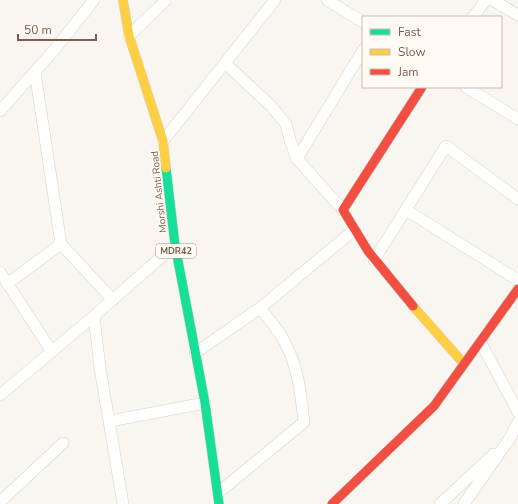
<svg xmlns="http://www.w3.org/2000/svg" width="518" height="504" font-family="'Nunito Sans',sans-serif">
<rect width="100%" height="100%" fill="#f9f5f0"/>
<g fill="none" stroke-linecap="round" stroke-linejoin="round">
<g stroke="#d7d1cb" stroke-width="12">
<path id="street" d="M327 0 363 22
M492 0 518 15
M473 17 486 0
M129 36 166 0
M225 63 271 106 286 124 290 140 297 159 343 210
M35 72 61 244
M466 87 518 119
M0 111 55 49 94 0
M163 141 275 0
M297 159 363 50
M406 210 518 280
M374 260 446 146 518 199
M0 272 52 352
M7 284 61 244 113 300
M94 316 100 368 123 504
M481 343 518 412
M195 353 260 308 353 231
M0 395 94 316 175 245
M110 421 205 403
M218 493 304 422C301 395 298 365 284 341 278 329 268 318 260 308
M0 502 63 443
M440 504 494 454
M464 504 510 438 518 422"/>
</g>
<g stroke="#d9d2cb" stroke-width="10">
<path id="fast" d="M166 168 175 245 205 403 219 504"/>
</g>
<g stroke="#d9d2cb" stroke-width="10">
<path id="slow" d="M123 0 129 36 163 141 166 168
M413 306 464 364"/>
</g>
<g stroke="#d9d2cb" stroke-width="10">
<path id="jam" d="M413 306 368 251 343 210 422 87
M332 504 434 406 518 289"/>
</g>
<use href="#street" stroke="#fefefd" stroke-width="11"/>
<use href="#fast" stroke="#16e098" stroke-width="9"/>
<use href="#slow" stroke="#ffcf43" stroke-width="9"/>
<use href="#jam" stroke="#f24e42" stroke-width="9"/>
</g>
<g text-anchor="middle" stroke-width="3.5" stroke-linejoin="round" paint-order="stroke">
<rect fill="#fffaf3" stroke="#a28b7f" stroke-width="1" x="156" y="244" width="40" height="14" rx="3"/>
<g font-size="9" font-weight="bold" fill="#7a5c4d">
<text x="176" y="254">MDR42</text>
</g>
<g font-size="10" fill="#7a5c4d" stroke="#fffaf3">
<text transform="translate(158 192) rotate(-96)" y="4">Morshi Ashti Road</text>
</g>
</g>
<rect x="362" y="16" width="140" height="72" fill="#fffaf3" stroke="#cabbb1"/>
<rect x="370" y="29" width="20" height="6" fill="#16e098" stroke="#cabbb1"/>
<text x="398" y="36" font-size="12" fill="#7a5c4d">Fast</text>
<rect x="370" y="49" width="20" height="6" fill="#ffcf43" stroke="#cabbb1"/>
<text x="398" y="56" font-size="12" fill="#7a5c4d">Slow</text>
<rect x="370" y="69" width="20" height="6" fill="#f24e42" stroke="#cabbb1"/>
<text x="398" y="76" font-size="12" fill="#7a5c4d">Jam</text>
<path d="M18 34v6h78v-6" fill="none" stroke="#7a5c4d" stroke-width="2"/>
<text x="24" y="34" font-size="12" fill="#7a5c4d" stroke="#fffaf3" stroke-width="3" paint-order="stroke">50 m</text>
</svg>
